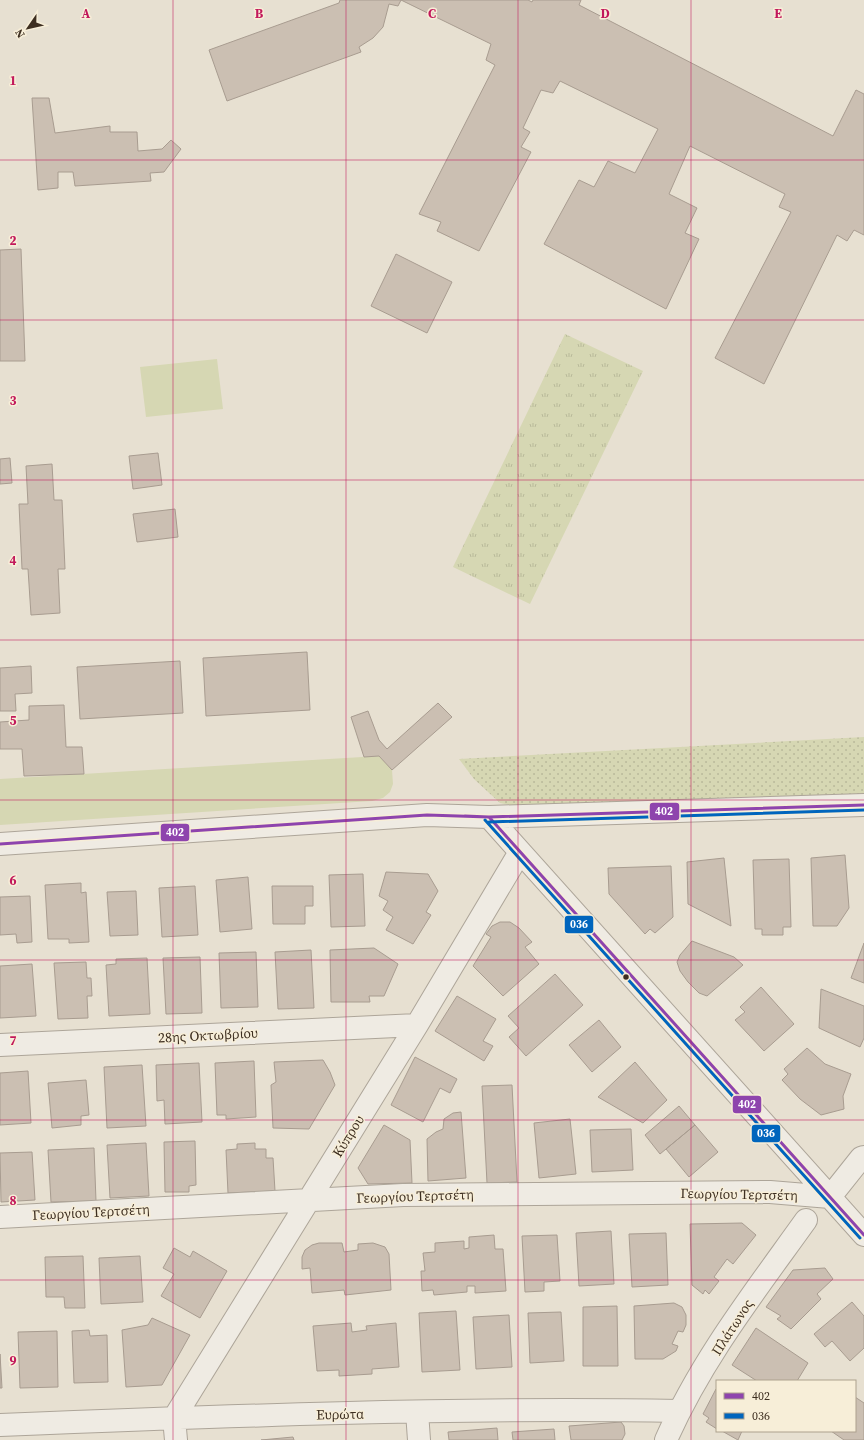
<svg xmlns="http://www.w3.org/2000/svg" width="864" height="1440" font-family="'Source Serif 4',serif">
<defs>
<pattern id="grass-tufts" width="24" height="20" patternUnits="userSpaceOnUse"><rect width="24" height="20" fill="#d6d7b3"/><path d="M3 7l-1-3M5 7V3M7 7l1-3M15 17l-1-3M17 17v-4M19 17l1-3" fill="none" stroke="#b9b99a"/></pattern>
<pattern id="park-dots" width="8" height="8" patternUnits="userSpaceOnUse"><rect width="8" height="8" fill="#d6d7b3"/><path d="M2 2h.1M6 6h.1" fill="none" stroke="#b9b99a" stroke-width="1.8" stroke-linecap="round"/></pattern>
</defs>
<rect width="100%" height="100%" fill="#e7e0d1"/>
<path fill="url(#grass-tufts)" d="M565 334 643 371 530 604 453 567Z"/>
<path fill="url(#park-dots)" d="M864 737V797L524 808 500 803 474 779 459 759Z"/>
<path fill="#d6d7b3" d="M217 359 223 409 146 417 140 367Z
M379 756 392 770 393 784 390 792 383 798 372 801 0 825V779Z"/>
<path fill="#cbbfb2" stroke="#a89c90" d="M340 0H401L398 6 389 4 383 27 373 38 359 47 361 52 227 101 209 50 339 3Z
M401 0H528L532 2 533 0H581L579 5 833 136 856 90 864 94V235L854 230 847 241 837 235 764 384 715 358 791 212 779 207 785 194 690 146 669 194 697 208 685 233 699 239 666 309 544 244 579 180 594 187 608 161 635 173 658 129 560 81 553 93 541 90 523 128 530 132 521 147 531 152 479 251 437 231 441 222 419 214 495 65 486 60 491 44Z
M32 98H49L55 133 110 126V132H137L138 151 162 149 171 140 181 149 164 172 150 173 151 181 75 186 73 172H58V188L38 190Z
M21 249 25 361H0V250Z
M396 254 452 282 427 333 371 306Z
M158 453 162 485 133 489 129 456Z
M10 458 12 483 0 484V459Z
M52 464 54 500H62L65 569H58L60 613 31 615 28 569H22L19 504H28L26 466Z
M175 509 178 537 137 542 133 514Z
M307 652 310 710 206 716 203 658Z
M180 661 183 713 80 719 77 667Z
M31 666 32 693 15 694 16 711H0V668Z
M438 703 452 717 392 770 379 756 364 757 351 717 368 711 379 740 387 749Z
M64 705 66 747H82L84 774 24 776 22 749H0V722L29 720V706Z
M845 855 849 908 837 926H813L811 858Z
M724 858 731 926 688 904 687 862Z
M789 859 791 927H783V935H762V929H755L753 860Z
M671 866 673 917 655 933 650 929 645 934 609 894 608 868Z
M386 872 428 874 438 891 426 912 431 915 413 944 386 930 393 917 383 910 388 901 379 896Z
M363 874 365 926 331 927 329 875Z
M248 877 252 929 220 932 216 880Z
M81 883V893L86 892 89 942 69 943V939H48L45 885Z
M195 886 198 935 162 937 159 888Z
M272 886H313V906H305V924H273Z
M136 891 138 935 110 936 107 892Z
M30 896 32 942 17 943 16 934 0 935V897Z
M500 922H510L519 928 532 942 525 947 539 964 503 996 473 966 491 937 486 934 492 926Z
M692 941 734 957 743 965 707 996 699 993 688 982 680 971 677 962 680 955Z
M864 943V983L851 978Z
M374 948 398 964 384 996H369L370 1002H331L330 950Z
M311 950 314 1008 278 1009 275 952Z
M256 952 258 1007 221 1008 219 953Z
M200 957 202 1013 166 1014 163 958Z
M147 958 150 1014 109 1016 106 965 116 964V959Z
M86 962 87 978H91L92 996H87L88 1018 58 1019 54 963Z
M32 964 36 1016 0 1018V966Z
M555 974 583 1005 526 1056 509 1037 519 1028 508 1016Z
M761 987 794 1024 764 1051 735 1020 745 1012 740 1007Z
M821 989 864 1006V1038L860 1047 819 1028Z
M457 996 496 1019 483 1041 493 1046 484 1061 435 1031Z
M599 1020 621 1047 592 1072 569 1045Z
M807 1048 825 1064 851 1074 843 1096 844 1109 821 1115 800 1099 782 1080 788 1074 784 1069Z
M415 1057 457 1079 450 1093 440 1088 423 1122 391 1105Z
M323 1060 330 1072 335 1085 309 1129 273 1128 271 1085 276 1082 274 1062Z
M254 1061 256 1117 226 1119V1115H217L215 1063Z
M635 1062 667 1100 643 1123 598 1097Z
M199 1063 202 1122 165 1124 164 1100 157 1101 156 1065Z
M142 1065 146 1126 107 1128 104 1067Z
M28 1071 31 1123 0 1125V1073Z
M86 1080 89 1115 81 1116V1125L52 1128 48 1083Z
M512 1085 517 1182 487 1183 482 1086Z
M679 1106 695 1125 660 1154 645 1135Z
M461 1112 466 1178 428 1181 427 1139 436 1132 443 1129 444 1119 453 1113Z
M570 1119 576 1174 539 1178 534 1123Z
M384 1125 410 1140 412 1183 368 1184 358 1168Z
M695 1125 718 1152 689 1177 666 1149Z
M631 1129 633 1170 592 1172 590 1130Z
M195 1141 196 1185 189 1186V1192H165L164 1142Z
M146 1143 149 1196 110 1198 107 1145Z
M255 1143V1149H266V1158H273L275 1191 228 1193 226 1150 237 1149V1144Z
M94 1148 96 1201 51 1202 48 1150Z
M32 1152 35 1200 1 1202 0 1153Z
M742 1223 756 1235 733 1264 727 1259 714 1277 719 1281 709 1294 705 1290 703 1294 692 1285 690 1224Z
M611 1231 614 1284 579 1286 576 1233Z
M666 1233 668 1285 632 1287 629 1234Z
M494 1235 495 1249H503L506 1291 475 1293V1286H467V1292L434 1295 433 1290 422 1291 421 1271H425L423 1253 435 1252V1243L464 1241V1249L469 1248V1237Z
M557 1235 560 1281 544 1282V1291L525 1292 522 1236Z
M319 1243H342L344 1252 358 1250V1244L373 1243 385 1247 389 1254 391 1290 345 1295 344 1290 312 1293 310 1268 302 1269V1257L305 1250 312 1245Z
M174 1248 190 1257 193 1251 227 1271 200 1318 161 1296 174 1274 163 1268Z
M83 1256 85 1308H65L64 1297H46L45 1257Z
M140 1256 143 1302 101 1304 99 1258Z
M825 1268 833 1279 817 1294 821 1299 791 1329 777 1319 781 1316 766 1307 793 1270Z
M852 1302 864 1316V1348L850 1361 832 1341 825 1347 814 1334Z
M674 1303 682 1307 686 1315V1325L683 1332 678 1331 672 1344 678 1346 676 1351 663 1359H635L634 1306Z
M617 1306 618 1366H583V1307Z
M456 1311 460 1370 422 1372 419 1313Z
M561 1312 564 1361 530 1363 528 1313Z
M509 1315 512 1367 476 1369 473 1317Z
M152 1318 190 1335 162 1385 126 1387 122 1330 148 1325Z
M351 1323 352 1332 367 1330 366 1326 396 1323 399 1367 372 1369V1374L339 1376V1370L317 1371 313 1326Z
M756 1328 808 1363 797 1381H757L732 1365Z
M89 1330 90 1336 107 1335 108 1382 74 1383 72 1331Z
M57 1331 58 1387 20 1388 18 1332Z
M0 1354 2 1388H0Z
M716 1389H717V1429L706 1422 709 1418 703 1414Z
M855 1397 864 1403V1440H844L831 1431H855Z
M621 1422 624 1426 625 1434 622 1440H571L569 1426Z
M497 1428 498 1440H449L448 1432Z
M554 1429 555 1440H513L512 1432Z
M722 1431H742L738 1440Z
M293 1437 294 1440H261Z"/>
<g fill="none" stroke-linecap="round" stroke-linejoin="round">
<g stroke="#ada599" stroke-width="24">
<path id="minor" d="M489 817 864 1235
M0 844 427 815 489 817 864 805
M0 1045 417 1025
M0 1217 403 1195 770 1192 830 1197 861 1158 864 1157
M417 1412 419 1440
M174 1418 417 1025 520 852
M174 1418 176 1440
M0 1425C226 1416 453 1407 679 1411
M666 1440C701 1360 756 1290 806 1220"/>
</g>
<use href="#minor" stroke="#efebe3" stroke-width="22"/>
<g stroke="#f7eed8" stroke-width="6">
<path id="bus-1" d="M465 816 489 817 864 805
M0 844 427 815 489 817 864 1235"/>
</g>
<g stroke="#f7eed8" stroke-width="6">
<path id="bus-2" d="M485 820 860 1238
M489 822 864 810"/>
</g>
<use href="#bus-1" stroke="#8e44ad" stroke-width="3"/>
<use href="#bus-2" stroke="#0065bd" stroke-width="3"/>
</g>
<path fill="none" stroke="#c2185b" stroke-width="1" stroke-opacity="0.55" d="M173 0V1440M346 0V1440M518 0V1440M691 0V1440M0 160H864M0 320H864M0 480H864M0 640H864M0 800H864M0 960H864M0 1120H864M0 1280H864"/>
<circle fill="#3d2e20" stroke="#f7eed8" stroke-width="1.5" cx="626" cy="977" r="3.5"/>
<g text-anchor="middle" stroke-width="3" stroke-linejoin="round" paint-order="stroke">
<g font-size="14" fill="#3d2e20" stroke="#f7eed8">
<text transform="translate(208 1035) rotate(-3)" y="5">28ης Οκτωβρίου</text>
<text transform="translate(348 1136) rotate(-58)" y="5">Κύπρου</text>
<text transform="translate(739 1194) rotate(1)" y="5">Γεωργίου Τερτσέτη</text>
<text transform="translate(415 1196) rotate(-2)" y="5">Γεωργίου Τερτσέτη</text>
<text transform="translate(91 1212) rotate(-3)" y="5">Γεωργίου Τερτσέτη</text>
<text transform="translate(732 1327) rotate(-57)" y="5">Πλάτωνος</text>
<text transform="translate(340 1414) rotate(-1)" y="5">Ευρώτα</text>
</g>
</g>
<g font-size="13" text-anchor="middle" font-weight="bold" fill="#c2185b" stroke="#f7eed8" stroke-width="3" stroke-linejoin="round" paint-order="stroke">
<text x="86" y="18">A</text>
<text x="259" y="18">B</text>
<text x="432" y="18">C</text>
<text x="605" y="18">D</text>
<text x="778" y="18">E</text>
<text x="13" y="85">1</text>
<text x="13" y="245">2</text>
<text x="13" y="405">3</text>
<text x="13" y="565">4</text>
<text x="13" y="725">5</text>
<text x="13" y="885">6</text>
<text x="13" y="1045">7</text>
<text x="13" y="1205">8</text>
<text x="13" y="1365">9</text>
</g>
<g stroke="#f7eed8" stroke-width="1.5">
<rect x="649" y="802" width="31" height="19" rx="4" fill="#8e44ad"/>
<rect x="160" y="823" width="30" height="19" rx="4" fill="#8e44ad"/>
<rect x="564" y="915" width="30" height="19" rx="4" fill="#0065bd"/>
<rect x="732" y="1095" width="30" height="19" rx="4" fill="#8e44ad"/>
<rect x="751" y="1124" width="30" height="19" rx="4" fill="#0065bd"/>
</g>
<g font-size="11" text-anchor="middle" font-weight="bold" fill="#fff">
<text x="664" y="815">402</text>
<text x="175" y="836">402</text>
<text x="579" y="928">036</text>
<text x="747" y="1108">402</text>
<text x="766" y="1137">036</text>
</g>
<rect x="716" y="1380" width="140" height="52" fill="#f7eed8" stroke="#ada18e"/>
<rect x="724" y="1393" width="20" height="6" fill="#8e44ad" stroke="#ada18e"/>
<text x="752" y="1400" font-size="12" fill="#3d2e20">402</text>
<rect x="724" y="1413" width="20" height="6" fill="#0065bd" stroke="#ada18e"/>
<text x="752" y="1420" font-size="12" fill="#3d2e20">036</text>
<g transform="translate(28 28) rotate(236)" stroke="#f7eed8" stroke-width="3" paint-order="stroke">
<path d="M0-3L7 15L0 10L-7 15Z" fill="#3d2e20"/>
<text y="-6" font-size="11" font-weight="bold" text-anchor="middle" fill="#3d2e20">N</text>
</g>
</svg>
